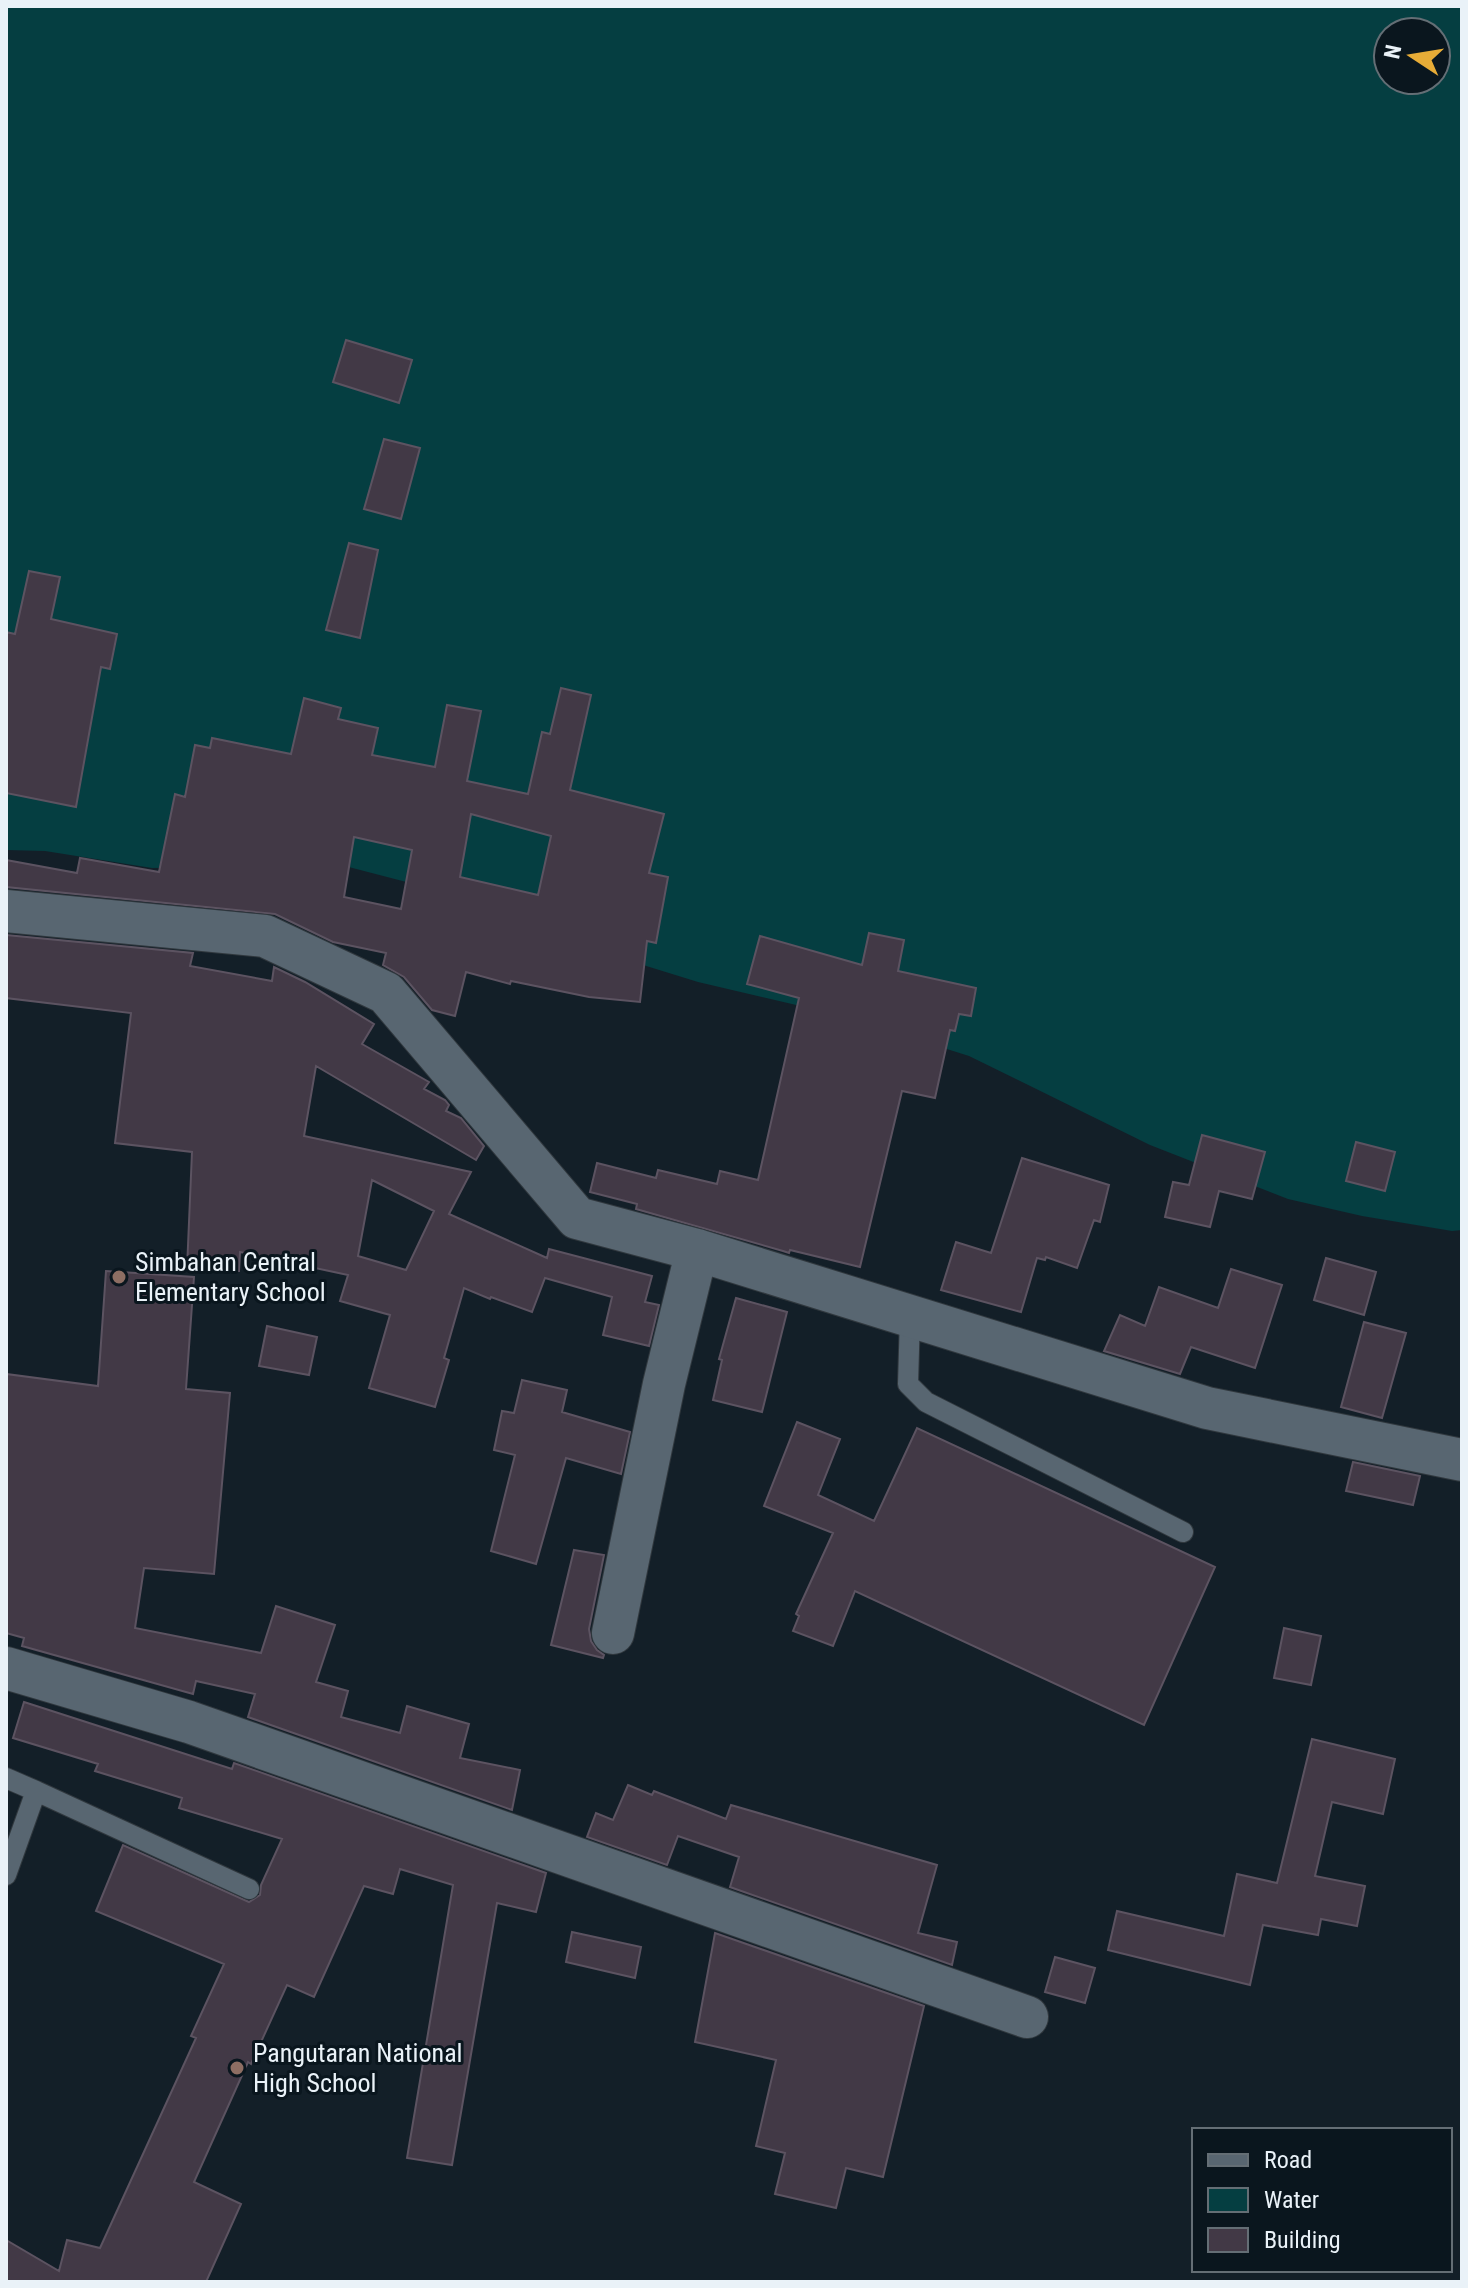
<svg xmlns="http://www.w3.org/2000/svg" width="1468" height="2288" font-family="'Roboto Condensed',sans-serif">
<rect width="100%" height="100%" fill="#131f28"/>
<path fill="#053e41" fill-rule="evenodd" d="M6 6H1462V1230L1452 1231 1362 1216 1288 1199 1150 1145 969 1056 839 1015 698 982 572 943 414 884 341 865 152 868 45 851 6 850ZM1388 32H1436V80H1388Z"/>
<path fill="#423946" stroke="#5c5361" stroke-width="2" fill-rule="evenodd" d="M346 340 412 360 399 403 333 382Z
M384 439 420 448 401 519 364 509Z
M349 543 378 550 360 638 326 630Z
M29 571 60 577 51 619 117 634 110 669 101 667 76 807 6 793V632L15 634Z
M561 688 591 695 570 790 664 814 649 873 668 877 656 943 647 941 640 1002 589 997 511 981 510 984 466 972 455 1016 432 1010 404 977 383 965 386 953 333 942 275 914 6 887V860L77 873 80 858 159 872 175 794 185 797 195 745 210 748 212 738 291 754 304 698 341 708 338 719 378 728 372 755 435 767 447 705 481 711 467 781 528 794 542 732 550 734ZM471 814 551 836 538 895 460 877ZM354 837 412 850 401 909 344 897Z
M869 933 904 940 898 971 976 988 971 1016 959 1014 955 1031 950 1030 935 1098 902 1091 860 1267 790 1250 789 1253 783 1251 636 1209 637 1204 590 1192 597 1163 656 1178 658 1170 717 1184 720 1171 758 1180 799 998 747 984 760 936 862 965Z
M6 935 193 953 190 966 272 981 274 967 305 982 374 1024 362 1044 429 1082 424 1089 445 1100 449 1105 446 1111 461 1118 484 1146 476 1160 316 1066 304 1136 471 1172 449 1214 547 1258 549 1249 652 1276 645 1302 659 1305 649 1346 603 1335 612 1297 545 1278 532 1312 491 1297 490 1299 464 1288 444 1358 449 1360 435 1407 369 1388 390 1315 340 1301 348 1275 240 1252 239 1271 187 1269 192 1152 115 1143 131 1013 6 998ZM372 1180 434 1211 406 1270 358 1256Z
M1202 1135 1265 1152 1252 1199 1219 1191 1210 1227 1165 1217 1173 1182 1189 1185Z
M1356 1142 1395 1152 1385 1191 1346 1181Z
M1022 1158 1109 1185 1100 1222 1094 1220 1077 1268 1046 1257 1045 1260 1037 1258 1021 1312 941 1290 956 1242 991 1253Z
M1326 1258 1376 1272 1364 1315 1314 1300Z
M1231 1269 1282 1285 1255 1368 1191 1347 1180 1374 1104 1351 1120 1315 1145 1326 1159 1287 1218 1308Z
M106 1271 194 1277 186 1389 230 1393 214 1574 144 1568 135 1628 261 1653 276 1606 335 1625 316 1682 348 1691 341 1717 400 1733 407 1706 469 1724 460 1758 520 1770 512 1810 248 1717 255 1694 196 1681 193 1694 22 1646 24 1638 6 1633V1374L98 1386Z
M736 1298 787 1312 762 1412 713 1400 722 1360 719 1359Z
M1364 1322 1406 1333 1382 1418 1341 1407Z
M267 1326 317 1337 309 1375 259 1366Z
M522 1380 567 1390 562 1412 630 1432 621 1474 566 1458 536 1564 491 1551 515 1455 494 1450 502 1411 514 1413Z
M797 1422 840 1439 818 1495 874 1521 917 1428 1215 1567 1144 1725 855 1591 833 1646 793 1631 799 1616 796 1614 833 1533 764 1506Z
M1353 1462 1420 1476 1413 1505 1346 1491Z
M574 1550 604 1555 589 1629 591 1641 597 1650 604 1655 603 1658 551 1645Z
M1284 1628 1321 1636 1311 1685 1274 1678Z
M24 1702 232 1769 234 1763 546 1873 536 1912 497 1903 452 2165 407 2158 453 1885 400 1869 393 1894 364 1886 314 1997 287 1985 251 2064 248 2062 194 2182 241 2204 206 2282H6V2240L59 2271 67 2240 100 2248 196 2038 191 2036 224 1964 96 1911 123 1845 249 1902 260 1895 261 1885 282 1839 179 1808 182 1798 95 1771 98 1764 13 1738Z
M1312 1739 1395 1759 1383 1814 1332 1802 1315 1876 1365 1886 1357 1926 1321 1919 1318 1935 1263 1925 1250 1985 1108 1950 1117 1911 1224 1936 1237 1874 1277 1883Z
M628 1785 652 1795 654 1791 726 1819 731 1805 937 1865 918 1933 957 1942 952 1965 730 1887 739 1857 678 1836 667 1865 587 1837 596 1813 613 1820Z
M572 1932 641 1947 635 1978 566 1962Z
M715 1933 924 2006 883 2177 846 2168 836 2208 775 2194 785 2153 756 2146 776 2060 695 2042Z
M1055 1957 1095 1968 1085 2003 1045 1992Z"/>
<g fill="none" stroke-linecap="round" stroke-linejoin="round">
<g stroke="#30383e" stroke-width="22">
<path id="service" d="M910 1316 908 1384 926 1402 1183 1532
M6 1778 36 1791 6 1875
M36 1791 249 1889"/>
</g>
<g stroke="#30383e" stroke-width="44">
<path id="minor" d="M6 911 265 936 386 993 577 1218 697 1250 1207 1408 1462 1460
M613 1633 664 1384 697 1250
M6 1668 189 1722 1027 2017"/>
</g>
<use href="#service" stroke="#586671" stroke-width="20"/>
<use href="#minor" stroke="#586671" stroke-width="42"/>
</g>
<g fill="#8d6e63" stroke="#0a161e" stroke-width="3">
<circle cx="119" cy="1277" r="8"/>
<circle cx="237" cy="2068" r="8"/>
</g>
<g text-anchor="middle" stroke-width="6" stroke-linejoin="round" paint-order="stroke">
<g font-size="26" fill="#eaf2f8" stroke="#0a161e" text-anchor="start">
<text x="135" y="1271">Simbahan Central<tspan x="135" dy="30">Elementary School</tspan></text>
<text x="253" y="2062">Pangutaran National<tspan x="253" dy="30">High School</tspan></text>
</g>
</g>
<rect width="1468" height="2288" fill="none" stroke="#eaf2f8" stroke-width="16"/>
<rect x="1192" y="2128" width="260" height="144" fill="#0a161e" stroke="#646e75" stroke-width="2"/>
<rect x="1208" y="2154" width="40" height="12" fill="#586671" stroke="#646e75" stroke-width="2"/>
<text x="1264" y="2168" font-size="24" fill="#eaf2f8">Road</text>
<rect x="1208" y="2188" width="40" height="24" fill="#053e41" stroke="#646e75" stroke-width="2"/>
<text x="1264" y="2208" font-size="24" fill="#eaf2f8">Water</text>
<rect x="1208" y="2228" width="40" height="24" fill="#423946" stroke="#646e75" stroke-width="2"/>
<text x="1264" y="2248" font-size="24" fill="#eaf2f8">Building</text>
<g transform="translate(1412 56) rotate(282)"><circle r="38" fill="#0a161e" stroke="#646e75" stroke-width="2"/>
<path d="M0-6L14 30L0 20L-14 30Z" fill="#e7ac37"/>
<text y="-12" font-size="22" font-weight="bold" text-anchor="middle" fill="#eaf2f8">N</text>
</g>
</svg>
